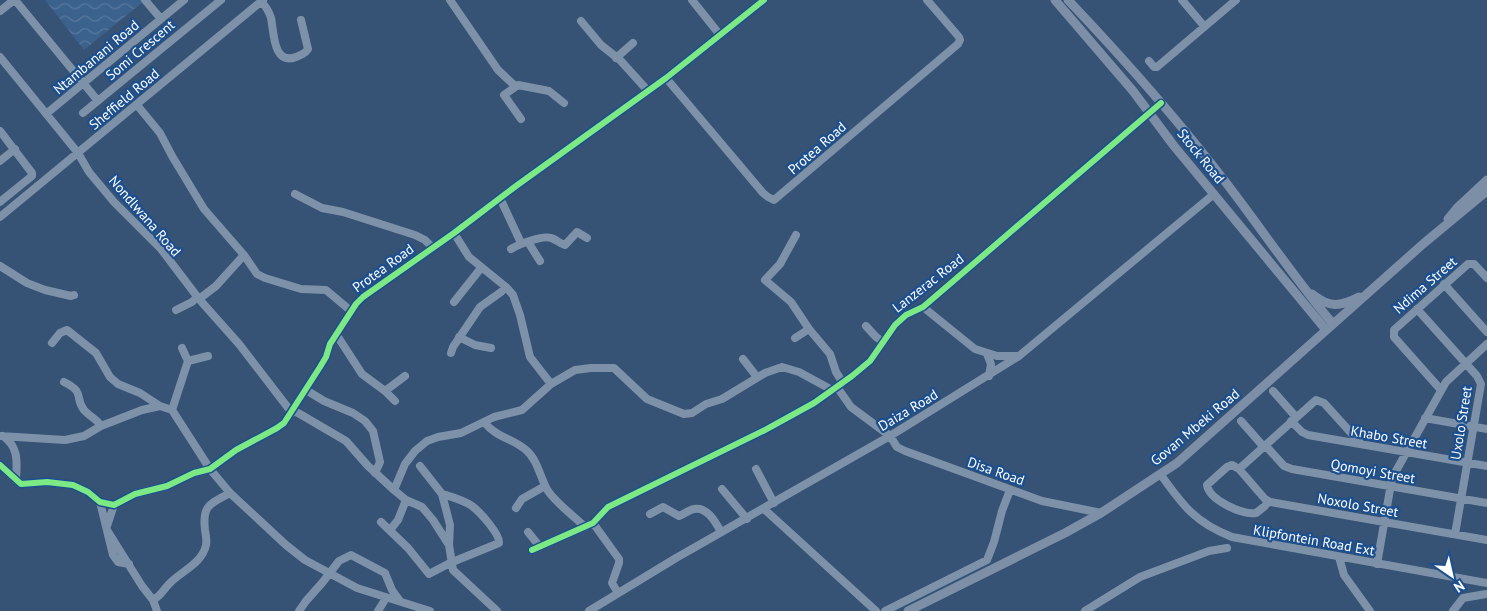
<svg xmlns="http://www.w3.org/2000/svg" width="1487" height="611" font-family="'PT Sans',sans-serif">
<defs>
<pattern id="water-waves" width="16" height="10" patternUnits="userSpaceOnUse" patternTransform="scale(1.25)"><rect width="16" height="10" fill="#3b618d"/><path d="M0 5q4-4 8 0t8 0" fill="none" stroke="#58799e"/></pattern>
</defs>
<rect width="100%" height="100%" fill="#365274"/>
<path fill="url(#water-waves)" d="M45 0H141L143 2 84 50Z"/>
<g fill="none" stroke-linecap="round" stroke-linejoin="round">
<path stroke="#7d92a8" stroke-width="8" d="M15 0 98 101
M145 0 161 19
M450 0 498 70 515 86
M692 0 720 35
M1182 0 1204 26
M261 2C266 6 269 12 271 18 274 32 273 66 296 57 301 55 305 54 308 49L301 20
M0 11 14 0
M581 21 601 45 620 60 648 91
M0 57 78 153 89 172 114 202 161 249 199 299 239 344 292 413
M616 58 633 43
M1149 61 1154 67H1157L1236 0
M666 78 763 193 768 197 774 200 958 44 960 40 959 37 927 0
M137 105 160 133 172 156 204 209 244 255 257 274 265 278 301 289 326 290 351 311
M83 113 221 0
M46 114 184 0
M521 119 504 95 518 85 549 91 564 103
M0 131 32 173V176L0 202
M0 161 15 149
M295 194 322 208 343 212 415 235 425 240 432 247
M500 198 521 243
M0 217 263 0
M454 233 469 257 506 287 513 295 520 315 530 357 551 384
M796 235 780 264 765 280 791 302 809 329 830 354 836 372 843 383
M528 242 540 261
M511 249C519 244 543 235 551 238 556 239 560 244 565 245L577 232 587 238
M0 266 27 283 45 290 71 296 74 295
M1444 284 1487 332
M199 299 216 286 244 255
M454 302 481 268
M923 307 975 349 997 356H1019
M1417 309 1477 376 1481 384 1455 534
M176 310 192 302 197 297
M866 326 876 337 883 342
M336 334 362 374 385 391 395 401
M459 337 475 345 491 348
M795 338 809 329
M52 343 60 333 67 330 96 353 110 377 118 384 140 393 160 406
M182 348 188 361
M451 353 453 347 480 307 501 292 506 287
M987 354 991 364 989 376
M743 359 757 377
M188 361 208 356
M64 382C86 393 74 397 84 410 89 416 97 419 101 426
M837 387 851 407 882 430 890 436 897 447 905 451 1042 501 1101 513
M306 390 324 401 353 413 365 421 373 431 380 462 375 473
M1441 390 1394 337V330L1468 264H1474L1487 278
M385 391 405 376
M1273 391 1296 417
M172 410 188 361
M293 410 346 441 368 466 394 490 406 500 422 507 433 520 449 545
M1425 418 1487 429
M1241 421 1263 446
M1291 421 1302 432 1308 435 1487 466
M484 422C498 439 511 437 526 450 538 460 540 478 548 491 558 505 573 515 585 527
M0 436 65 440 84 436 101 426 142 410 160 406 172 410 210 469 230 493 286 545 305 560 357 588 430 611
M3 436C19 447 17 462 16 480
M1265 445 1284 466 1292 469 1487 503
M0 465 21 484 47 482 73 485 88 492 100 502 114 505 135 494 167 486 194 473 210 469 236 450 277 428 284 423 320 367 326 357 330 344 356 304 363 297 454 233 516 186 666 78 764 0
M420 466 442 494 450 525 449 545 453 570 497 611
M756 469 774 503
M1239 469 1316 400 1324 403 1362 445
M1161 475C1183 506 1196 523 1232 537L1487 583
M722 489 747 519
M394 490 405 464 415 451 427 441 438 437 461 433 494 417 522 410 551 384 575 370 591 368H614L647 399 684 414 692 413 706 404 722 399 765 373 782 367 799 372 832 390
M1268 501 1265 506 1256 513C1242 515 1209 500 1207 485L1227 467 1232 465 1239 469 1265 499 1270 502 1487 540
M100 502 113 555 118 562 129 564
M516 508 522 499 545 486
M764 509 876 611
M650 514 663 507 679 516C684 514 689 510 694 509 707 506 716 523 721 532
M381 522 408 548 429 574 450 563 499 543C500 534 480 512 472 506 463 500 452 497 442 494
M593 523 619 559V563L612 583 618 593
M107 526 114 505
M107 530 142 586 153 600 157 611
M390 530 398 520 406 500
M528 532 540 547
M532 550 593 523 608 507 763 431 814 403 852 376 870 361 895 325 906 315 923 307 1161 103
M1339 557 1344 575 1370 611
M1377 564 1392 478 1446 382 1487 344
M153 600C161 596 163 590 169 584 181 571 202 564 206 545 207 540 206 535 205 530 202 505 210 504 230 493
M299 611 306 601 322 583 339 561 351 555 385 573 392 590 400 601
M378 611 386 598
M589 611 676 558 890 436 1019 356 1214 194
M885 611 987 560 994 542 1002 511 1010 490
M1085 611 1140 577 1209 551 1227 548
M1453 611 1463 598 1486 594"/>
<path stroke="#7d8ea7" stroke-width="9" d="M1055 0 1133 91 1174 146 1326 330
M1068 0C1124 59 1178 120 1227 184 1263 231 1295 279 1333 324
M1448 219 1457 208 1487 180
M1312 294C1330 308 1339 307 1359 297
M908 611 1065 533 1101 513 1177 463 1423 244 1487 191"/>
<g stroke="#1b4f8f" stroke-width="9">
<path id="cycleway" d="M0 465 21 484 47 482 73 485 88 492 100 502 114 505 135 494 167 486 194 473 210 469 236 450 277 428 284 423 320 367 326 357 330 344 356 304 363 297 454 233 516 186 666 78 764 0
M532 550 593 523 608 507 763 431 814 403 852 376 870 361 895 325 906 315 923 307 1161 103"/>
</g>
<use href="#cycleway" stroke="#7ce984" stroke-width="6"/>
</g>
<g text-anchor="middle" stroke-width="4.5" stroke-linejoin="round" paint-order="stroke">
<g font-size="14" fill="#fff" stroke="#1b4f8f">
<text transform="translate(140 50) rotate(-40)" y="5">Somi Crescent</text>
<text transform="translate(96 57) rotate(-40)" y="5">Ntambanani Road</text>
<text transform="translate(124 99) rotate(-40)" y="5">Sheffield Road</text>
<text transform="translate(817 148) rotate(-41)" y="5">Protea Road</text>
<text transform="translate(1201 156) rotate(51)" y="5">Stock Road</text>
<text transform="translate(145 216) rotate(49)" y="5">Nondlwana Road</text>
<text transform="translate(383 268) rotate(-36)" y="5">Protea Road</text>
<text transform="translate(928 283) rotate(-38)" y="5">Lanzerac Road</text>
<text transform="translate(1425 285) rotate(-41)" y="5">Ndima Street</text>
<text transform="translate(908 410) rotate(-31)" y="5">Daiza Road</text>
<text transform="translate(1461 423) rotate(-81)" y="5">Uxolo Street</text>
<text transform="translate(1195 427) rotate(-40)" y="5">Govan Mbeki Road</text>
<text transform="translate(1389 437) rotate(10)" y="5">Khabo Street</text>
<text transform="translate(996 471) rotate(19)" y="5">Disa Road</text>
<text transform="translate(1373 471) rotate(10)" y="5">Qomoyi Street</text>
<text transform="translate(1358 505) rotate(10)" y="5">Noxolo Street</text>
<text transform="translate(1314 540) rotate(10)" y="5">Klipfontein Road Ext</text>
</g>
</g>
<g transform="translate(1452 576) rotate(146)" stroke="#1b4f8f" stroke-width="4" paint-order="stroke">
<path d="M0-4L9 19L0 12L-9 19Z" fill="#ffffff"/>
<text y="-8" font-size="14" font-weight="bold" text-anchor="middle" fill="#ffffff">N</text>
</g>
</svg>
